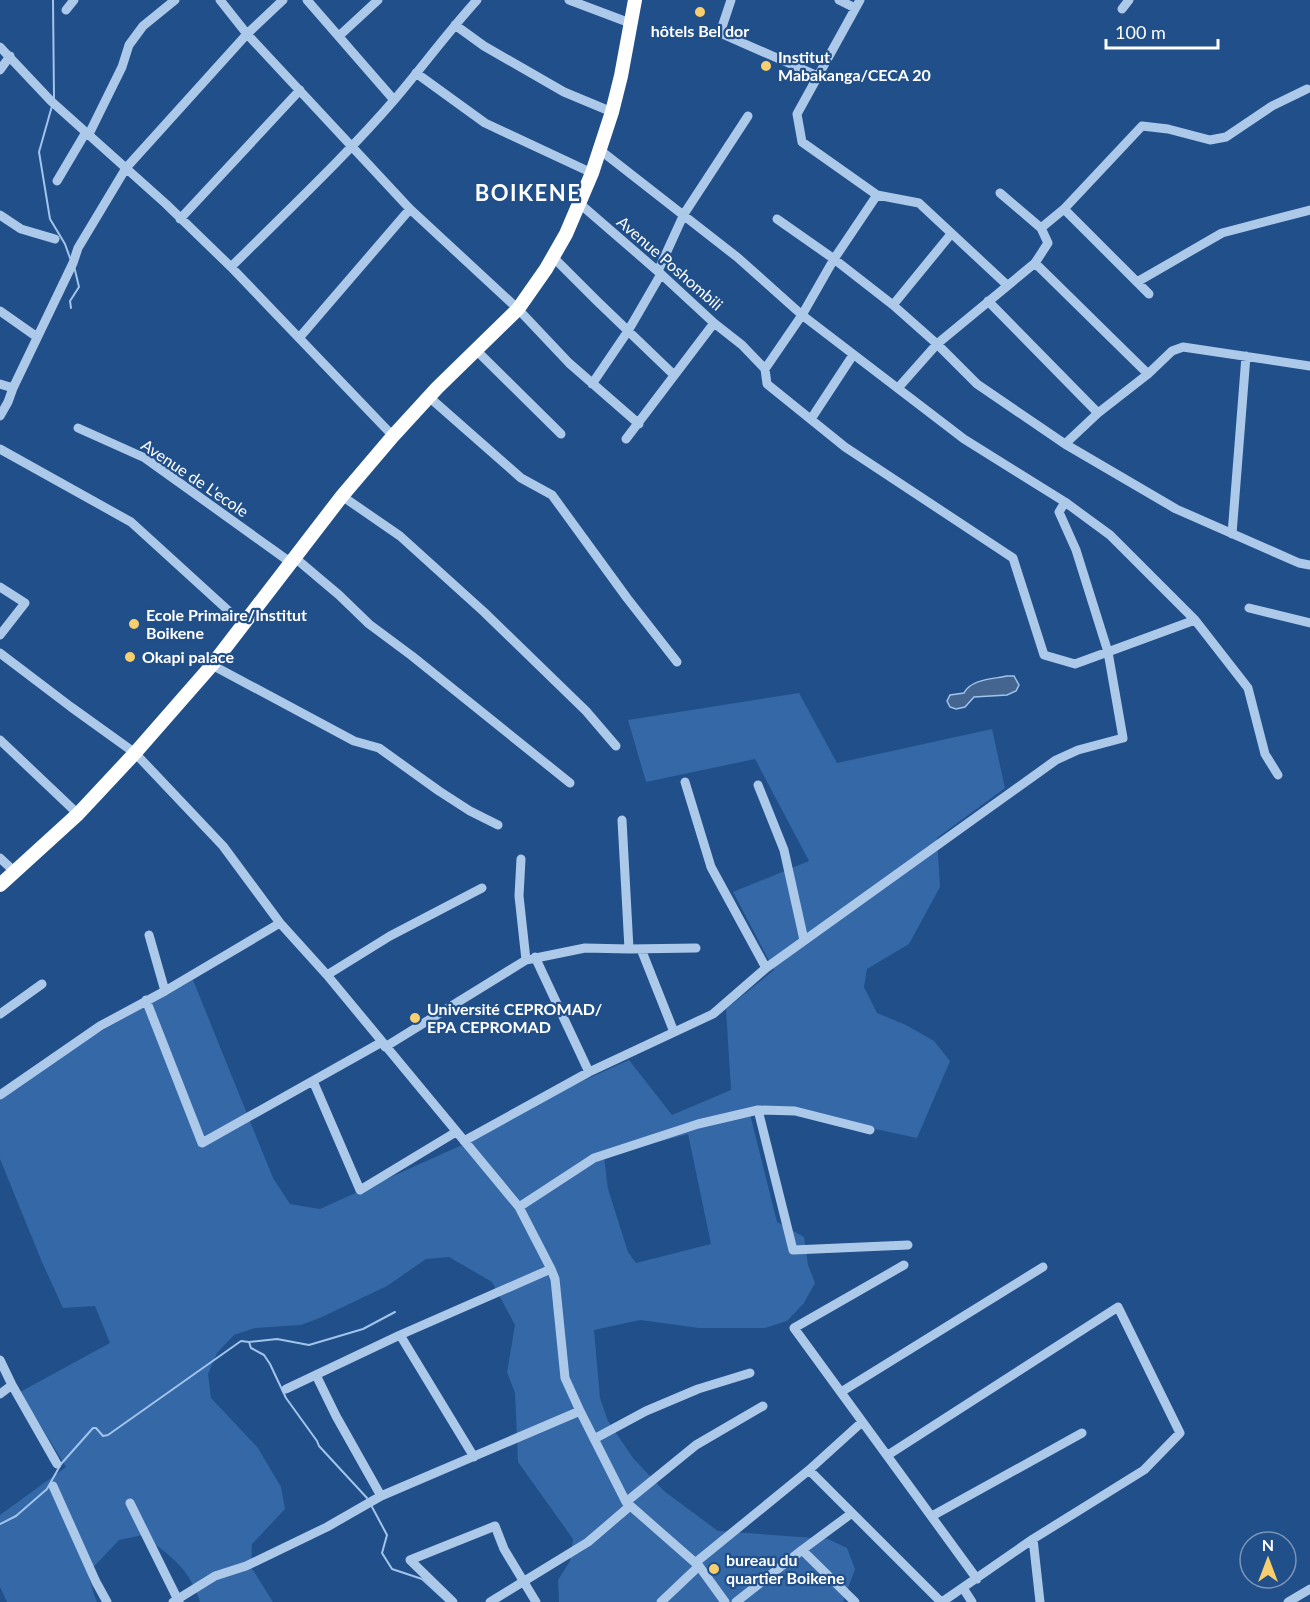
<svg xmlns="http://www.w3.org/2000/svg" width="1310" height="1602" font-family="Lato,sans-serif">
<rect width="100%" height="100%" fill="#214f89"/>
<path fill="#3568a6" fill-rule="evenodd" d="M799 693 837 763 992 729 1005 788 937 838 940 887 909 944 867 969 864 987 877 1013 906 1025 934 1041 950 1061 917 1138 866 1127 796 1115 750 1114 777 1222 804 1237 808 1265 815 1283 804 1303 787 1321 765 1328H699L640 1320 594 1330 600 1398 608 1421 633 1458 664 1491 718 1531 828 1539 847 1548 855 1569 843 1602H559L558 1580 570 1561 573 1539 518 1462 515 1393 507 1372 515 1325 492 1282 449 1257 426 1259 387 1286 322 1317 301 1325 255 1328 234 1335 217 1353 208 1374 211 1398 258 1448 281 1487 285 1509 252 1544 251 1567 273 1602H200C189 1567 171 1557 143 1535L119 1540 88 1573 94 1595 97 1602H7L0 1587V1515L66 1467 20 1392 110 1343 95 1306 63 1308 42 1262 0 1159V1096L96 1034 193 980 273 1178 290 1204 320 1209 462 1145 578 1083 629 1060 672 1115 731 1090 726 1009 774 970 733 892 809 861 755 759 646 782 628 720ZM688 1134 711 1244 636 1263 628 1252 608 1189 604 1157Z"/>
<path fill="#44658f" stroke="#a1c4ec" stroke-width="1.5" d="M1007 676H1014L1019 685 1016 691 1007 695 974 697 965 707 956 709 950 707 947 701 950 695 964 693C971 679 993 679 1007 676Z"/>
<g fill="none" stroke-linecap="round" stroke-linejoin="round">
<path stroke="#a1c4ec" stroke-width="2" d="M53 0 54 98
M52 106 39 152 50 219 65 244 70 258
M71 308 70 301 79 287 74 266
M249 1342 277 1339 309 1345 363 1329 395 1312
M371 1505 387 1535 382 1553 392 1569 422 1579 447 1602
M0 1524 16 1516 47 1489 61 1464 93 1428H96L103 1436 108 1435 241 1341 249 1342 251 1348 264 1355 270 1364 286 1398 317 1441 319 1446 367 1498"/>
<path stroke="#adc9ea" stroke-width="9" d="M220 0 247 34 410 209 518 309 569 363 639 424
M307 0 394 100
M569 0 630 23
M731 0 720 33 818 76
M839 0 855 8
M860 0 797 114 802 142 877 195 919 203 1007 285
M1122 9 1129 0
M66 10 74 0
M455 25 484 46 564 92 612 112
M339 36 378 0
M0 47 51 101 166 204 231 267 393 436
M0 70 10 56
M416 73 485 123 592 173
M89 134 122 67 129 45 143 26 175 0
M600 150 737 257 802 315 964 439 1065 502 1110 535 1195 620 1248 688 1265 754 1278 775
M57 181 86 132
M1000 193 1041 228
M579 203 661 274 714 323 742 345 765 369 767 384 845 447 1013 558 1044 655 1075 664 1195 620
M1064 209 1149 294
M0 215 21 229 55 239
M180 219 300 90
M777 219 834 259 893 305 937 344 977 384 1065 444 1176 509 1299 563 1310 565
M553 257 597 301 674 375
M1035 263 1148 374
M231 267C286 212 344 158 395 99 423 66 448 32 477 0
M658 271 684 214 748 116
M1137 282 1222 233 1310 210
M988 301 1098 413
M893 305 951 234
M0 311 37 337
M299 338 410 209
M476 350 561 434
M765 369 802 315 834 259 877 195
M0 384 13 388
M592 384 628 331 661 274
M898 388 937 344 1035 263 1048 243 1041 228 1064 209 1142 126 1168 129 1210 140 1226 137 1272 106 1307 89
M429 397 521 478 552 495 627 598 677 662
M0 416 8 402 13 388 73 263 78 248 126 168 247 34 283 0
M811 419 853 355
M78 428 145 458 290 562
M626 439 714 323
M1065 444 1098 413 1148 374 1172 351 1183 347 1310 366
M0 449 131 522 243 624
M342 496 400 536 484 612 586 711 616 746
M1232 534 1246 356
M294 557 339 595 369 624 412 656 570 783
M0 587 25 603 0 635
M1249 608 1310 623
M0 653 71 707 135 753 223 846 280 923 327 975 519 1207 551 1269 555 1279 565 1378 580 1411 626 1502 699 1566 725 1602
M212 665 354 741 379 748 439 791 470 811 498 825
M0 740 78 814
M685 782 711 867 766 968
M758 785 784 850 804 940
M622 820 629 949
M0 858 15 872
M521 859 519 896 526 960
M149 935 165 991
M641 949 674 1032
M535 957 589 1072
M327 975 390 936 482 888
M146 1000 202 1143 382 1042
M0 1014 42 984
M385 1047 526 960 585 948 629 949 696 948
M313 1081 360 1190 456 1132
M0 1095 100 1026 165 991 280 923
M758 1110 793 1250 908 1245
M464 1141 589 1072 713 1014 766 968 1056 760 1078 750 1123 738 1108 652 1076 550 1059 512 1065 502
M519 1207 594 1158 698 1124 758 1110 795 1111 870 1130
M904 1265 794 1328 977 1579
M400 1335 474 1457
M0 1360 12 1385 57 1464
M316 1375 336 1416 381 1496
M286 1389 400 1335 551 1269
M841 1392 1043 1267
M0 1394 12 1385
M594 1439 646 1411 698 1389 750 1373
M888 1455 1118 1307 1180 1433 1144 1470 1033 1539 942 1602
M809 1470 941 1602
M53 1486 96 1582 107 1602
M626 1502 696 1445 763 1406
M130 1503 179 1602
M932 1516 1082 1433
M1033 1539 1040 1602
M802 1550 855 1602
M695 1563 809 1470 862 1422
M963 1588 972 1602
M173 1602 215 1576 246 1566 327 1527 381 1496 580 1411
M453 1602 410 1560 495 1526 504 1549 536 1602
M490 1602 588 1542 630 1506
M661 1602 699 1566
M736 1602 802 1550 852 1513
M1288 1602 1310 1589"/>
<path stroke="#fff" stroke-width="14" d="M0 885 78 814 135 753 212 665 342 496 393 436 437 388 518 309 546 269 566 234 592 173 612 112 621 76 635 0"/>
</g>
<g fill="#f7cf6e" stroke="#214f89" stroke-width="2">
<circle cx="700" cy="12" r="6"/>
<circle cx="766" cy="66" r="6"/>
<circle cx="134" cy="624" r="6"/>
<circle cx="130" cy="657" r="6"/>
<circle cx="415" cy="1018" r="6"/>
<circle cx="714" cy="1569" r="6"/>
</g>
<g text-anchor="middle" stroke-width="4.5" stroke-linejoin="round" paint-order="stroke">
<g font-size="16" font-weight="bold" fill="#fff" stroke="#214f89" text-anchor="start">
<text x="700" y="37" text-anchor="middle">hôtels Bel dor</text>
<text x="778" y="63">Institut<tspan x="778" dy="18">Mabakanga/CECA 20</tspan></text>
<text x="146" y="621">Ecole Primaire/Institut<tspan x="146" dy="18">Boikene</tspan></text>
<text x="142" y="663">Okapi palace</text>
<text x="427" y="1015">Université CEPROMAD/<tspan x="427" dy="18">EPA CEPROMAD</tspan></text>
<text x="726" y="1566">bureau du<tspan x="726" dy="18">quartier Boikene</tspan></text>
</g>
<g font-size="16" fill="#fff" stroke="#214f89">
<text transform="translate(670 263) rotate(41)" y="6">Avenue Poshombili</text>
<text transform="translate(195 478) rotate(34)" y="6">Avenue de L'ecole</text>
</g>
<g font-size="22" font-weight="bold" letter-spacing="1.5" fill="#fff" stroke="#214f89">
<text x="528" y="201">BOIKENE</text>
</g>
</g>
<g transform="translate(1268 1560)"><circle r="28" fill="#214f89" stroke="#7a95b8" stroke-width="1.5"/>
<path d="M0-4.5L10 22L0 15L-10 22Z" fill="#f7cf6e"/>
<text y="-9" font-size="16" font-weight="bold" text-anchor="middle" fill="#ffffff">N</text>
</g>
<path d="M1106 39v9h112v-9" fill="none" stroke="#ffffff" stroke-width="3"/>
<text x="1115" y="39" font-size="18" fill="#ffffff" stroke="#214f89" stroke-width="4.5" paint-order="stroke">100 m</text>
</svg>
